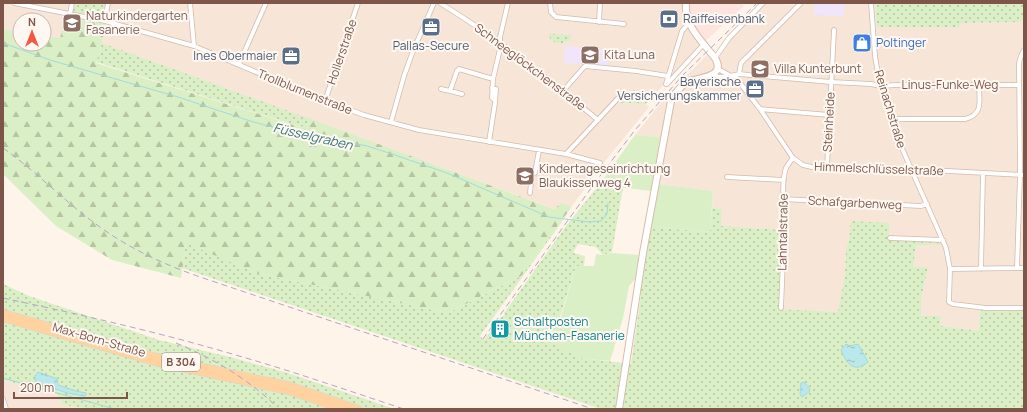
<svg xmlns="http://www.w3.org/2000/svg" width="1027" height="412" font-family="Manrope,sans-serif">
<defs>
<pattern id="grass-dots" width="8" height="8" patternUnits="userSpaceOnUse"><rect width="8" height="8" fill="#daefc5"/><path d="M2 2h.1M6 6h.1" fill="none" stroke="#b6c4a2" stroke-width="1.8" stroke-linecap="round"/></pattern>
<pattern id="forest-firs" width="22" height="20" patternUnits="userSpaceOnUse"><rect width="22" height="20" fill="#daefc5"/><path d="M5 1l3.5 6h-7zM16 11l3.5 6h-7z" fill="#b6c4a2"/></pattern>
<pattern id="water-ripples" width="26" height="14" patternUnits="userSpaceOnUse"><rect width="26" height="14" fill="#bbe9eb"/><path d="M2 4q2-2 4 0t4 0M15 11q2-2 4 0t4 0" fill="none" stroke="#9dc0c0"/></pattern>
</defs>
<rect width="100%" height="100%" fill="#fef4e9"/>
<path fill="#f7e5d7" d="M3 3H75L74 12 106 3H687L703 43 656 93 631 90 619 103 646 104 649 107 602 165 572 206 561 203 555 209 102 43 105 24 60 38 44 36V20H20V32L3 29Z
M764 3 797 5 799 3H875L877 27 962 23 1019 22 1024 20V310L995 311 981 310 979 331 940 326 941 316H921V298L928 269 913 267 916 245H941L889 239 869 223 852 221 849 241 846 249 845 275 839 312 779 309 783 230 720 226 721 209 712 208 713 191 659 184 658 192 651 191 660 137 635 135 669 93 709 53 719 57 728 41Z
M3 380 58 394 62 405 92 409H3Z"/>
<path fill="#ffe3dd" d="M687 3H736L745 5 703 43 690 27Z"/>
<path fill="#f1e5fb" d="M814 3H844V16L814 15Z
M565 46 609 50 608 65 564 63Z"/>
<path fill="url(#grass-dots)" d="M75 3H106L104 18 73 12Z
M875 3H1024V20L1019 22 962 23 958 27H877Z
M548 34 571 35V39C562 46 551 44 548 34Z
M102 43 316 121 301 127 96 62Z
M631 90 656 93 646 104 619 103Z
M599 185 623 187 612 252 603 255 596 247 578 244 573 253 585 256 584 266H576L560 317 580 358 631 364 641 295V283L651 227 710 232 712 208 721 209V226L783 230 779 309 838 312 845 275 846 249 849 241 851 221 889 223V238L940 241 941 245H916L913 267 928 268 921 298V316H941L940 326 979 331 980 310 995 311 1024 310V409H601L182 268 186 242 256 273 448 313 521 276 572 206 561 223 480 336 484 340 501 317 505 315 504 313 566 226Z
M3 284 29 296 159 340 230 357 288 373 395 409H366L293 384 259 375 156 354 3 310Z
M3 321 289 394 335 409H92L62 405 58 394 3 380Z"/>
<path fill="url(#forest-firs)" d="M67 16 105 24 102 43 96 63 300 127 316 121 554 209 561 203 572 206 521 276 448 313 256 273 186 243 181 278 112 260 56 226 3 174V29L20 32V44H44V36L60 38Z"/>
<path fill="#daefc5" d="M635 135 660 137 651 191 599 185Z
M659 184 713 191 710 232 651 227Z
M612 253 639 255 635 279 629 286 623 318 610 361 580 358 543 339 552 314 561 317 576 266H594L596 254 603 255Z"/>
<path fill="url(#water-ripples)" stroke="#a0dbde" d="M846 344 850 346 858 344 868 362C854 374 846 363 841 350Z
M38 372 55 378 57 379 58 385 76 391 86 393V395L84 396 67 393 36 382 35 380V376Z
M804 382 810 389 809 392 802 397 800 394 801 383Z"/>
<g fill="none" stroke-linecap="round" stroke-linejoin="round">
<path stroke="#a0dbde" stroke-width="1" d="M3 43 50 60 178 97 250 121 287 131 367 146 389 153 447 173 549 217 589 222 601 221 607 214 608 203
M3 378 115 409"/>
<g stroke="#d3baad" stroke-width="5.5">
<path id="street" d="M14 3 105 21 194 46 325 101 364 115 419 130 566 154 600 163
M190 3 194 46
M440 3C496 37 547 78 598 120
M550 3 551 12 556 17 624 24
M871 3 875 56 880 86 897 137 946 248 950 269 949 302 953 304 986 308H1024
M70 14 72 3
M105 21 108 3
M599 22 600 3
M715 58 729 38 763 3
M239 64 266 3
M718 69 731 76 734 75 760 109 793 158 803 165 812 167 911 169 1024 175
M714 74 718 77 731 76
M739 74 831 82 871 84 880 86 897 85H1019
M736 75 739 74 741 63 801 3
M666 84 682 31 689 23
M667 84 704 44
M441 89 450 91 457 71 459 69 493 79
M450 91 462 94
M563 91 585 66 636 71 668 76
M495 100 492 98 493 79 500 49V37L508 3
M325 101 358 3
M760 109 829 115
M891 119H965C984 114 979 101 979 85
M391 122 404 76 413 51 434 3
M489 142 495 103 496 89 492 88
M566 154 622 94
M827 167 834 30
M727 177 784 180
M530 193 532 173H535L539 150
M783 199 921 206 927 204
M890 238 943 240
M1017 268 1020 175 1019 63 1021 56 1024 50
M950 269 1024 268
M981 269 983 173
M781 308 785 212C783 199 782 184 785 171 786 166 790 162 793 158
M3 399 6 409"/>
</g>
<g stroke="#d9bcac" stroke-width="8">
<path id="secondary" d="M619 409 643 253 671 101C675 93 680 86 688 82 698 77 727 78 715 58 702 41 684 26 686 3"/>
</g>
<g stroke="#ddd3d0" stroke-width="8">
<path id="primary" d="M3 313 156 357 291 386 358 409
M3 318 155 362 289 391 342 409"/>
</g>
<use href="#street" stroke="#fff" stroke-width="4"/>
<use href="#secondary" stroke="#fff" stroke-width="6"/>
<use href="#primary" stroke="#ffd2a0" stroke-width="7"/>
<path stroke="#b5a4cb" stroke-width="1" stroke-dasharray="6 4" stroke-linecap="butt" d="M3 148C37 172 66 203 100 227 133 251 170 267 209 280L593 409
M3 298C82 315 162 333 239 356 295 372 349 391 404 409
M483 339 594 184 635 130 683 75 757 3
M176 343C214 359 247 378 277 407"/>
</g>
<defs>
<g id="bank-square" transform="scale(1)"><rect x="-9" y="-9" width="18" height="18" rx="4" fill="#5c6f8a" stroke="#fff8f2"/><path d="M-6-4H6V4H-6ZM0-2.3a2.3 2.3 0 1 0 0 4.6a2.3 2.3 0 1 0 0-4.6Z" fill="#fff"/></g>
<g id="school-square" transform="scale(1)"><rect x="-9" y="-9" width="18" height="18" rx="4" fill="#8d6e63" stroke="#fff8f2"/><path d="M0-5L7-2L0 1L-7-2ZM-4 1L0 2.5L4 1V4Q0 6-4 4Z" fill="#fff"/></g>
<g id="office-square" transform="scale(1)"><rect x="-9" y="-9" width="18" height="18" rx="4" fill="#5c6f8a" stroke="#fff8f2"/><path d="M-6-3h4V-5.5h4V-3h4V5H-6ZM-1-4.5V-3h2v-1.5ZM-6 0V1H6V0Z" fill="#fff"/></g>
<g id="shop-square" transform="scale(1)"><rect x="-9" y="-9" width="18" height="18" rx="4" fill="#3f7fe0" stroke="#fff8f2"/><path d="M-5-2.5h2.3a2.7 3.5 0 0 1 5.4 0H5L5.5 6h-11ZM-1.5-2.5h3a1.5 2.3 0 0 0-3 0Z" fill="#fff"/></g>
<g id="building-square" transform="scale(1)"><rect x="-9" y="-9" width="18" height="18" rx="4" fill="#0f9aa8" stroke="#fff8f2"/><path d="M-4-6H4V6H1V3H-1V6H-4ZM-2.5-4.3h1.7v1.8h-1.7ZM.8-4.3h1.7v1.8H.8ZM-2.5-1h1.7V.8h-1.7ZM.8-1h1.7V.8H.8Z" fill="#fff"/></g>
</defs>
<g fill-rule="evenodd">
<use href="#bank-square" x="669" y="19"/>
<use href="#school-square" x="72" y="23"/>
<use href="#office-square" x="431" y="27"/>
<use href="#shop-square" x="862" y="43"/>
<use href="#school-square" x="590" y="55"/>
<use href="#office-square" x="291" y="56"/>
<use href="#school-square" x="760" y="69"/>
<use href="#office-square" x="755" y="89"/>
<use href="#school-square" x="525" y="176"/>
<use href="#building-square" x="500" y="329"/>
</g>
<g text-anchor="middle" stroke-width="4" stroke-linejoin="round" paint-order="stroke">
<rect fill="#fff8f2" stroke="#a4877c" stroke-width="1" x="162" y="353" width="38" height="18" rx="3"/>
<g font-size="11" font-weight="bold" fill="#7d5649">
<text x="181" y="366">B 304</text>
</g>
<g font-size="12" fill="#785e54" stroke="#fff8f2" text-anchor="start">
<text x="86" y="20">Naturkindergarten<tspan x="86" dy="14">Fasanerie</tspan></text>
<text x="604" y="59">Kita Luna</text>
<text x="774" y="73">Villa Kunterbunt</text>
<text x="539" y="173">Kindertageseinrichtung<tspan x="539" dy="14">Blaukissenweg 4</tspan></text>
</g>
<g font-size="12" fill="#4e5e75" stroke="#fff8f2" text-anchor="end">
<text x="683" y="23" text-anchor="start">Raiffeisenbank</text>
<text x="431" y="50" text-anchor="middle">Pallas-Secure</text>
<text x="277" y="60">Ines Obermaier</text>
<text x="741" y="86">Bayerische<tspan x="741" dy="14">Versicherungskammer</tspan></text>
</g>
<g font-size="12" fill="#366cbe" stroke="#fff8f2" text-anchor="start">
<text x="876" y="47">Poltinger</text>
</g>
<g font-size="12" fill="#7d5649" stroke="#fff8f2">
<text transform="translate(342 52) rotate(-71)" y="4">Hollerstraße</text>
<text transform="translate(530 67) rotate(37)" y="4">Schneeglöckchenstraße</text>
<text x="950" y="89">Linus-Funke-Weg</text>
<text transform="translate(305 92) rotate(22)" y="4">Trollblumenstraße</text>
<text transform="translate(890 109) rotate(73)" y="4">Reinachstraße</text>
<text transform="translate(829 122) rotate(-87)" y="4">Steinheide</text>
<text transform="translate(879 169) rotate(2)" y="4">Himmelschlüsselstraße</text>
<text transform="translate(855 203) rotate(3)" y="4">Schafgarbenweg</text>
<text transform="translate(783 232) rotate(-89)" y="4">Lahntalstraße</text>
<text transform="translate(99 340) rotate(16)" y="4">Max-Born-Straße</text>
</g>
<g font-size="12" fill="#0d838f" stroke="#fff8f2" text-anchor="start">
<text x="514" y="326">Schaltposten<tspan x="514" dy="14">München-Fasanerie</tspan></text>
</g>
<g font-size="13" font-style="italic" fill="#37777b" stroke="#fff8f2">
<text transform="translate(313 136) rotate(13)" y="5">Füsselgraben</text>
</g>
</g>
<rect width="1027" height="412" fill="none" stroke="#7d5649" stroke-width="8"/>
<g transform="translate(32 32)"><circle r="19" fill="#fff8f2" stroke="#cbb7ae"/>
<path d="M0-3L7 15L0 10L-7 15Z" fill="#f45843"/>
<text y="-6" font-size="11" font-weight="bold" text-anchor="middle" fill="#7d5649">N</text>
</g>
<path d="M14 392v6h113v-6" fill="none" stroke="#7d5649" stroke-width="2"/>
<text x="20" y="392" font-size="12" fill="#7d5649" stroke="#fff8f2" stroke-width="3" paint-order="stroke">200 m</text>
</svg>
